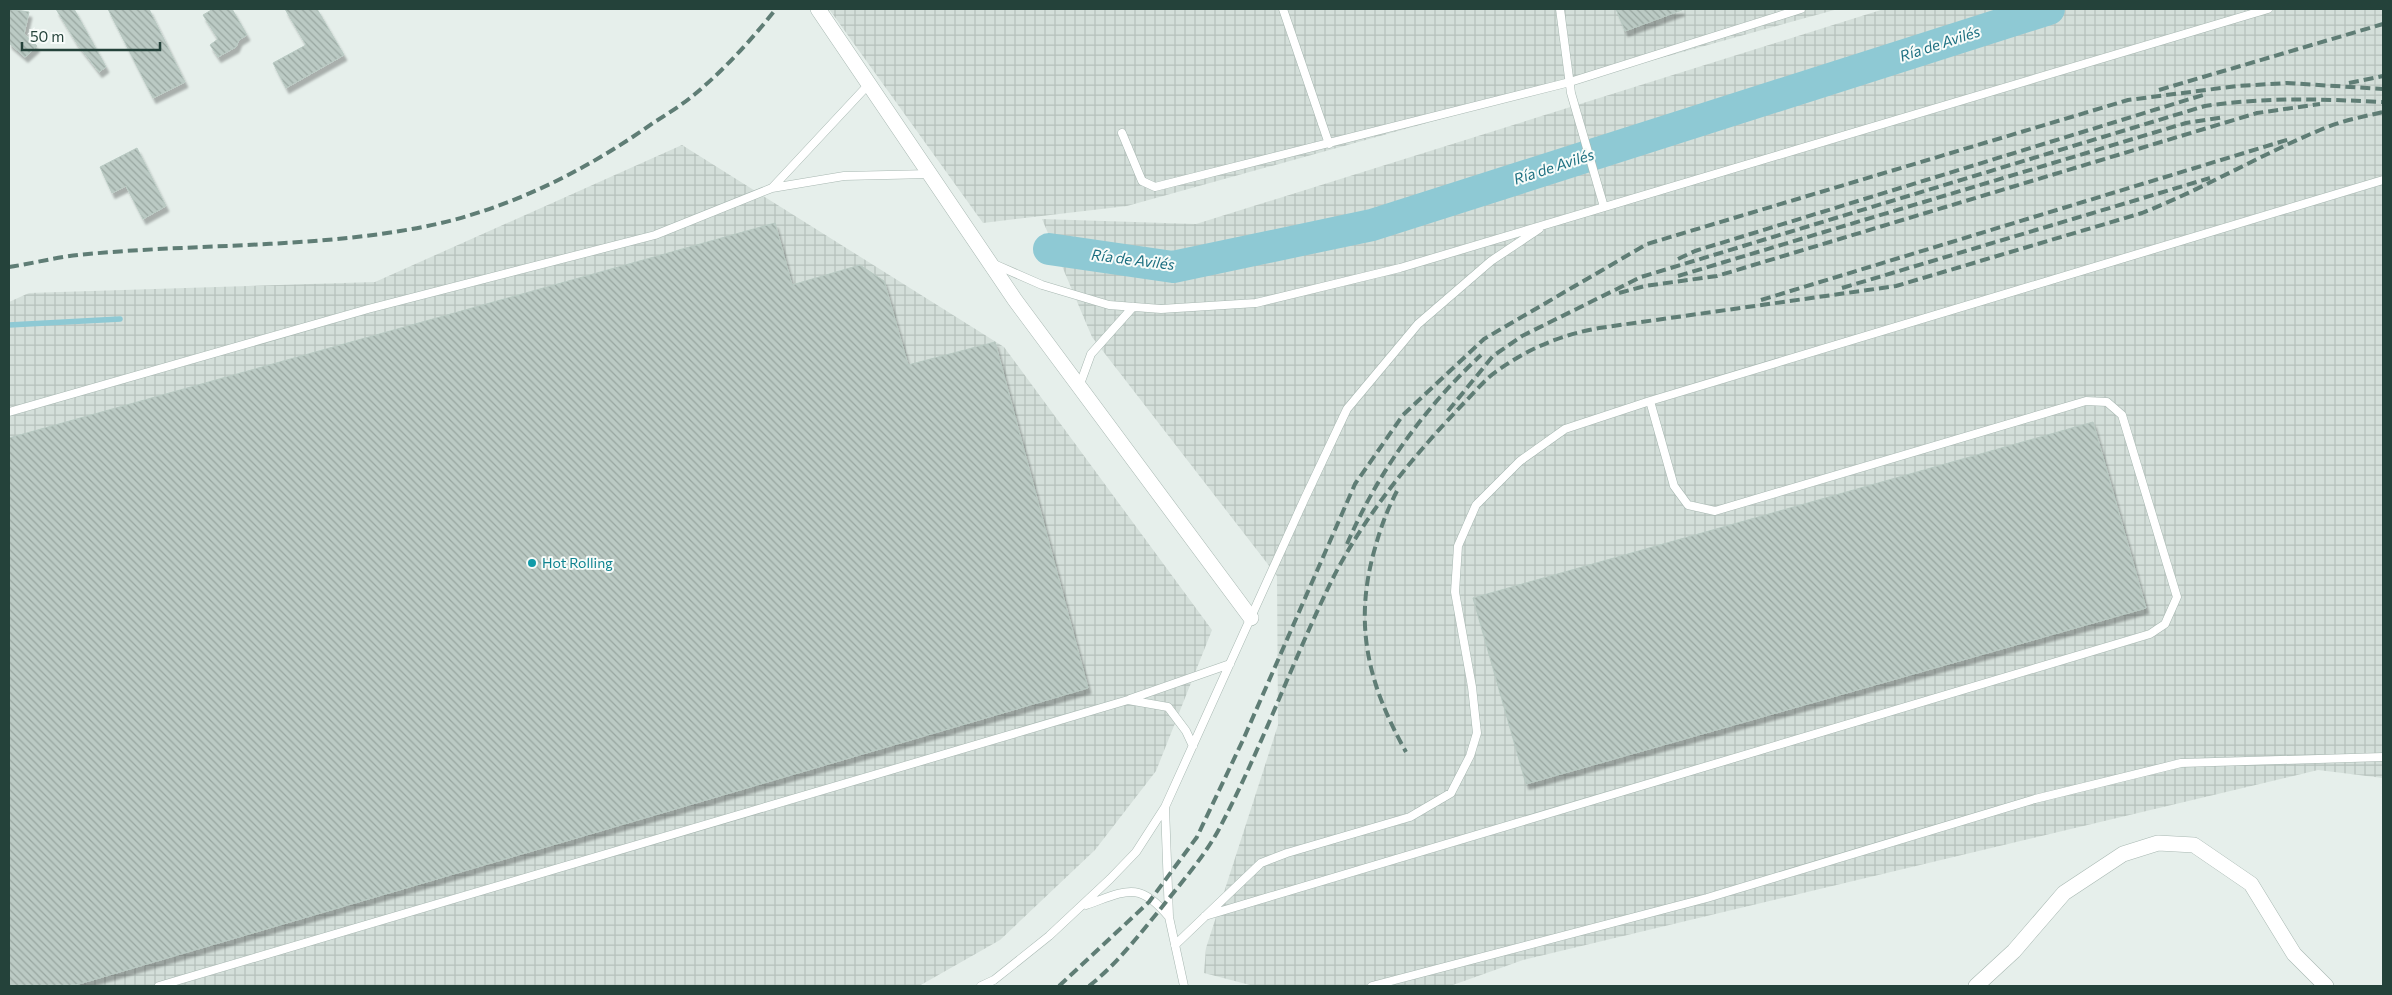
<svg xmlns="http://www.w3.org/2000/svg" width="2392" height="995" font-family="Commissioner,sans-serif">
<defs>
<pattern id="industrial-grid" width="8" height="8" patternUnits="userSpaceOnUse" patternTransform="scale(1.25)"><rect width="8" height="8" fill="#d4dfda"/><path d="M0 4h8M4 0v8" fill="none" stroke="#b6c1bc"/></pattern>
<pattern id="building-back-hatch" width="6" height="6" patternUnits="userSpaceOnUse" patternTransform="scale(1.25)"><rect width="6" height="6" fill="#bbcac4"/><path d="M-1 5l2 2M0 0l6 6M5-1l2 2" fill="none" stroke="#98a6a0"/></pattern>
<filter id="shadow"><feDropShadow dx="3" dy="5.5" stdDeviation="1" flood-color="#0004"/></filter>
</defs>
<rect width="100%" height="100%" fill="#e6efeb"/>
<path fill="url(#industrial-grid)" d="M829 9H1838L1127 206 983 223Z
M1884 9H2383V778L2318 770 1523 960 1450 986H1254L1204 973 1206 948 1278 725 1277 576 1092 337 1042 219 1196 224Z
M682 145 1004 347 1212 630 1156 771 1095 850 1000 940 919 986H9V302L29 293 375 282Z"/>
<g fill="none" stroke-linecap="round" stroke-linejoin="round">
<path stroke="#8ec9d4" stroke-width="5.5" d="M9 325 120 319"/>
<path stroke="#8ec9d4" stroke-width="32" d="M1049 249 1173 267 1372 225 2049 9"/>
</g>
<path fill="url(#building-back-hatch)" stroke="#b8c9c2" filter="url(#shadow)" d="M9 9 29 12 24 34 37 46 25 57 9 43Z
M56 9H74L106 67 99 72 76 42Z
M108 9H149L185 82 153 98Z
M213 9H232L247 35 239 40 236 47 218 57 210 45 218 39 203 15Z
M285 9H317L344 55 286 88 273 63 306 45Z
M1616 9H1681L1682 10 1625 31Z
M137 148 166 206 143 219 126 186 112 193 100 167Z
M775 223 792 285 860 265 884 281 908 365 995 342 1088 688 72 986H9V438Z
M2093 422 2146 608 1526 784 1473 598Z"/>
<g fill="none" stroke-linecap="round" stroke-linejoin="round">
<g stroke="#a8b8b2" stroke-width="9">
<path id="lane" d="M1283 9 1329 144
M1560 9 1571 93 1604 207
M1122 133 1142 181 1155 187 1570 82 1801 9
M772 188 869 84
M994 264 1042 285 1109 305 1161 309 1256 303 1400 268 2268 9
M1079 387 1091 354 1133 307
M9 412 368 309 655 235 772 188 844 176 930 174
M1130 699 1230 664
M1086 905C1126 891 1139 880 1169 917
M1205 916 2150 634 2165 624 2177 597 2122 415 2107 402 2086 401 1715 511 1688 505 1674 486 1650 401
M1175 945 1261 863 1287 853 1410 817 1451 793 1470 756 1477 733 1472 687 1455 592 1458 546 1476 505 1520 461 1565 429 1650 401 2383 180
M159 986 1128 700 1168 707 1186 731 1193 746
M981 986 994 980 1049 936 1110 879 1136 852 1165 807
M1184 986 1169 917 1165 807 1304 500 1347 409 1418 324 1491 261 1539 229
M1372 986 1707 898 2035 799 2181 763 2383 757"/>
</g>
<g stroke="#a8b8b2" stroke-width="16">
<path id="street" d="M818 9 1015 300 1251 618
M1976 986 2014 951 2064 893 2123 854 2158 843 2194 845 2251 884 2294 954 2326 986"/>
</g>
<use href="#lane" stroke="#fff" stroke-width="8"/>
<use href="#street" stroke="#fff" stroke-width="15"/>
<path stroke="#5f7d75" stroke-width="4" stroke-dasharray="10 5" stroke-linecap="butt" d="M2349 83 2383 76
M2159 90 2383 24
M1678 259 1695 251 2203 95
M9 267C35 263 61 256 88 254 195 244 305 248 412 229 499 214 581 174 653 123 667 114 682 105 695 94 725 69 752 39 776 9
M1678 276 2186 123 2225 117
M1842 288 2210 178
M1619 293 1645 286 1717 276 2257 113 2320 104
M1761 300 2290 139
M1448 411 1493 356 1522 336 1641 277 2205 106C2267 97 2321 99 2383 102
M1397 491C1387 510 1381 527 1375 548 1353 624 1368 684 1406 752
M1347 544C1378 472 1424 408 1481 355
M1059 986 1149 902 1197 837 1243 740 1355 484 1403 415 1484 339 1647 244 2128 100 2237 86 2287 83 2383 89
M1089 986C1117 964 1139 935 1162 907 1181 883 1203 858 1218 831 1261 750 1292 662 1332 580 1364 516 1414 455 1463 404 1474 393 1485 379 1497 371 1529 348 1561 335 1599 328L1896 286 2142 213C2203 189 2260 155 2320 130 2340 121 2362 117 2383 112"/>
</g>
<circle fill="#0f9aa8" stroke="#f7fbf9" stroke-width="2" cx="532" cy="563" r="5"/>
<g text-anchor="middle" stroke-width="4" stroke-linejoin="round" paint-order="stroke">
<g font-size="14" fill="#0d838f" stroke="#f7fbf9" text-anchor="start">
<text x="542" y="568">Hot Rolling</text>
</g>
<g font-size="15" font-style="italic" fill="#1c6f80" stroke="#f7fbf9">
<text transform="translate(1940 44) rotate(-18)" y="5">Ría de Avilés</text>
<text transform="translate(1554 167) rotate(-18)" y="5">Ría de Avilés</text>
<text transform="translate(1133 260) rotate(7)" y="5">Ría de Avilés</text>
</g>
</g>
<rect width="2392" height="995" fill="none" stroke="#24423a" stroke-width="20"/>
<path d="M22 42v8h138v-8" fill="none" stroke="#24423a" stroke-width="2.5"/>
<text x="30" y="42" font-size="15" fill="#24423a" stroke="#f7fbf9" stroke-width="4" paint-order="stroke">50 m</text>
</svg>
